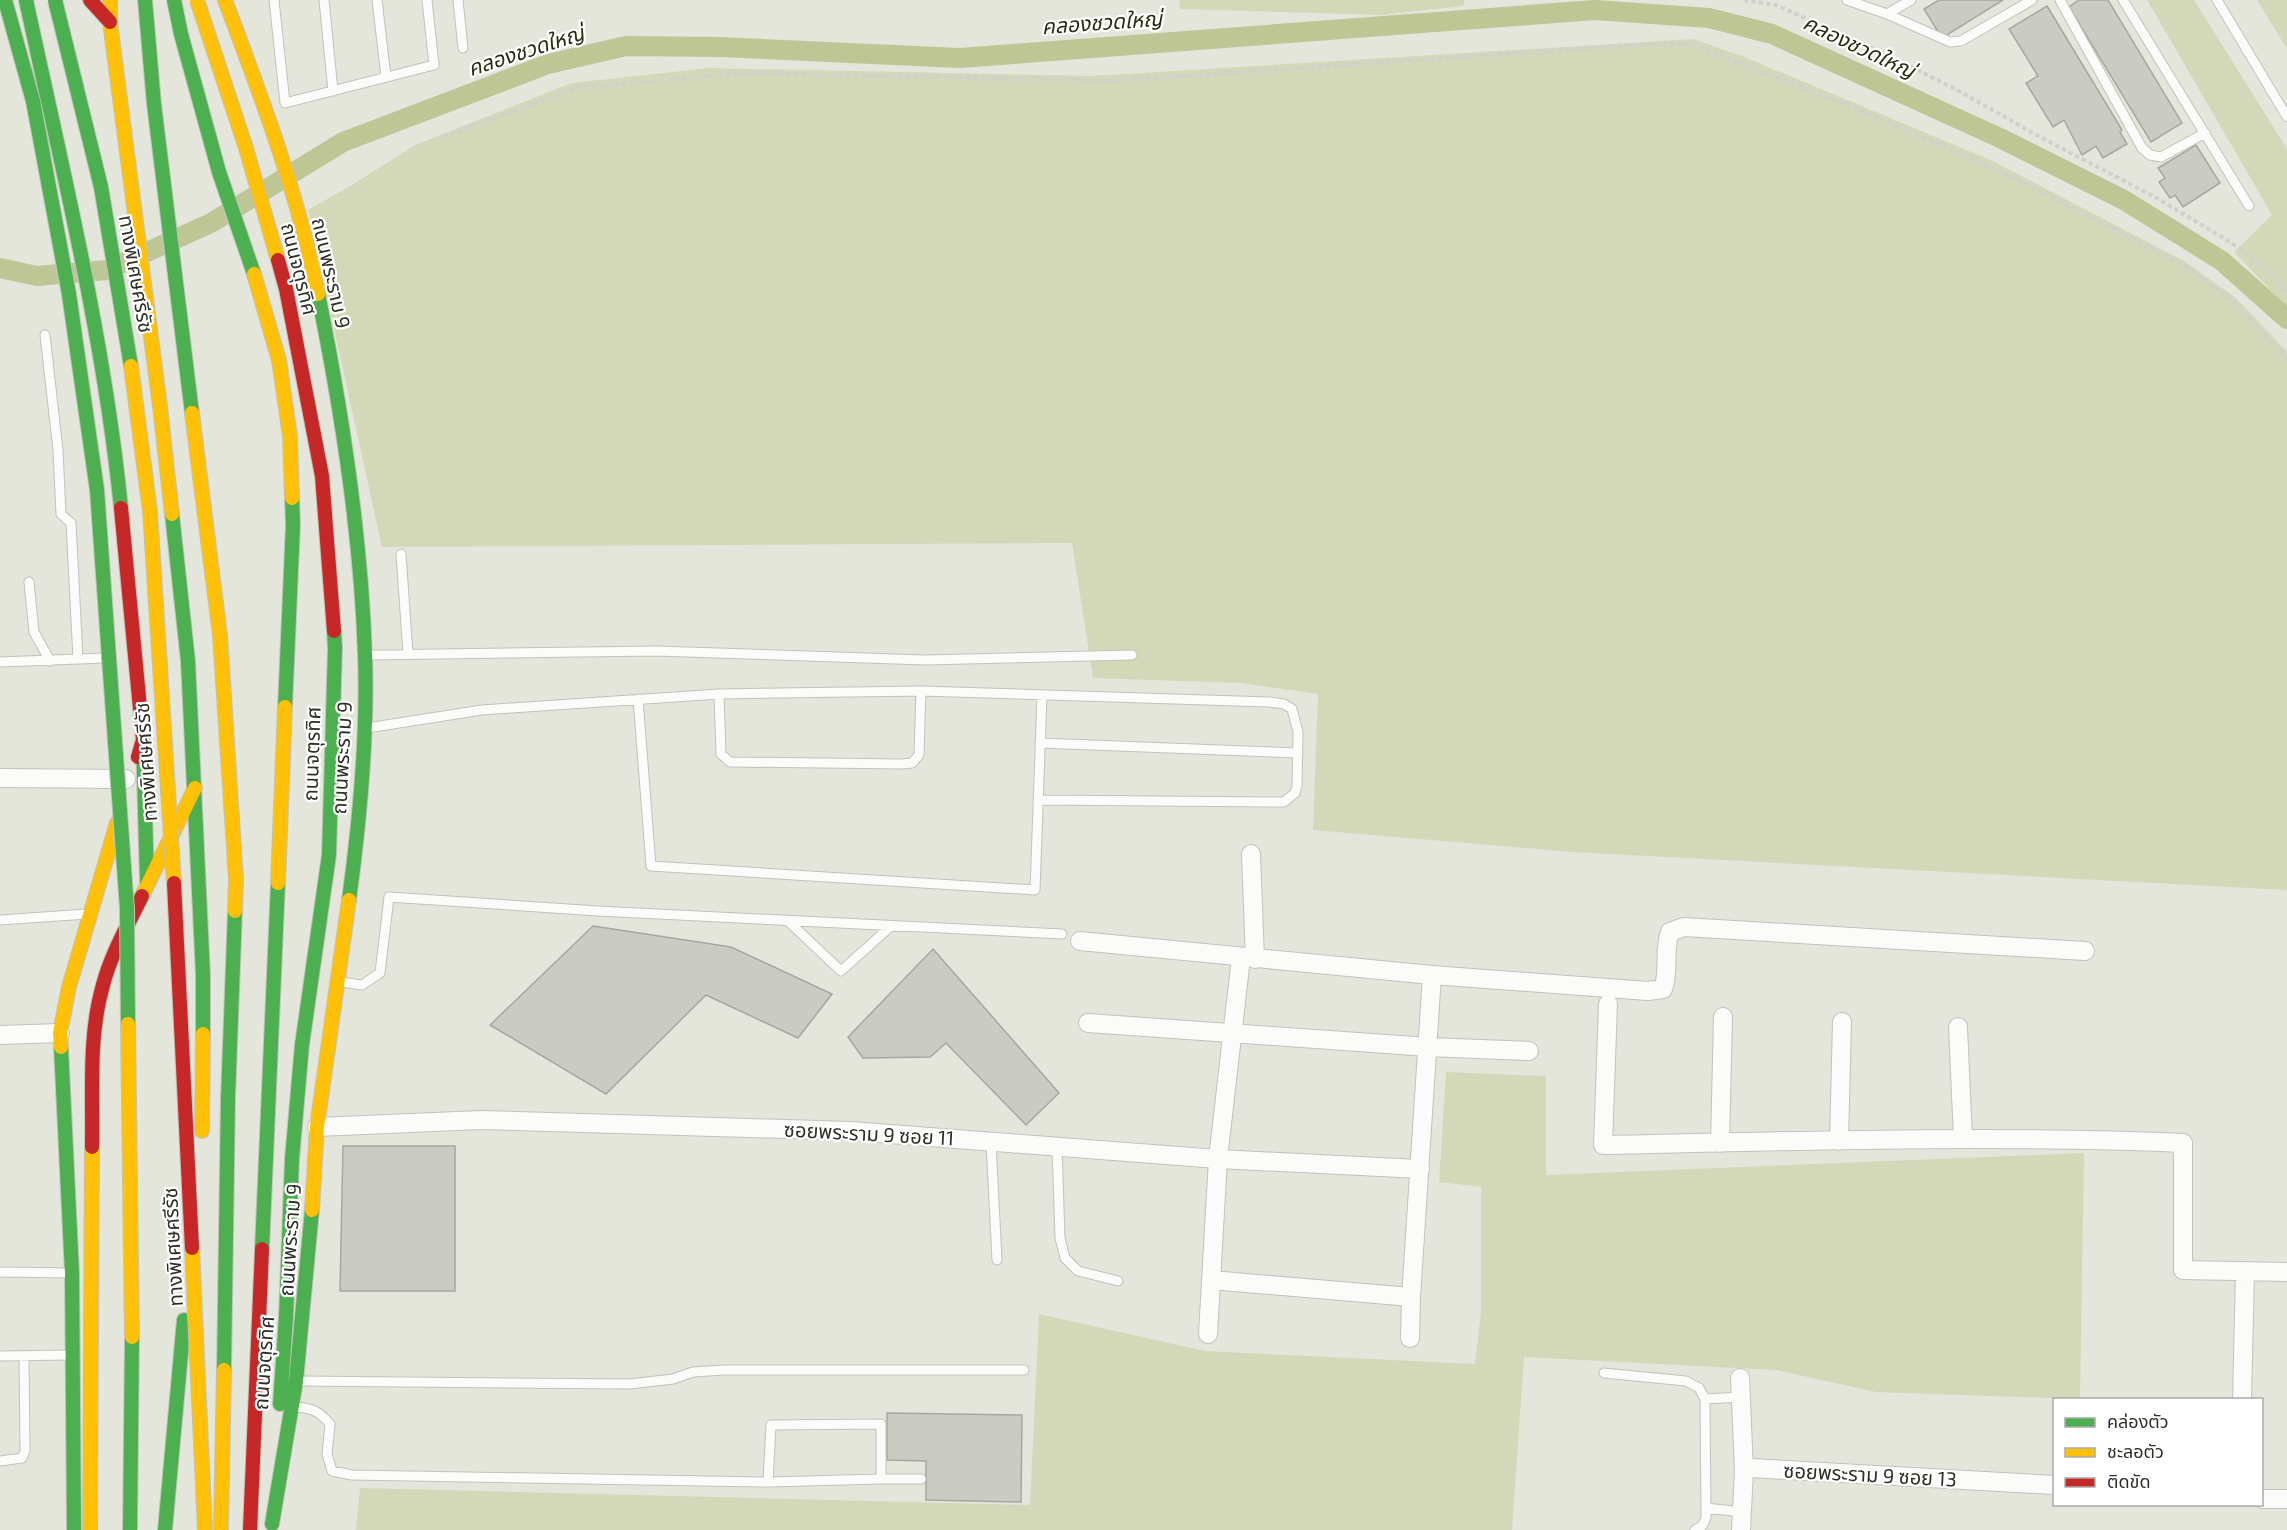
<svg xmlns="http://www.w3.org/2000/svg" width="2287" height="1530" font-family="'Exo 2','Noto Sans Thai',sans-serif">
<rect width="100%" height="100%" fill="#e4e6db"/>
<path fill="#d3d9b8" d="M1179 0H1465L1463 6 1382 15 1180 9Z
M2147 0H2194L2287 149V307L2234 252 2272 215Z
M2257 0H2287V49Z
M1693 39 1742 56 1993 161 2184 261 2236 298 2287 352V890L1573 852 1313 830 1318 694 1241 683 1093 678 1072 543 382 547 308 210 352 185 415 145 572 83 709 68 1092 76Z
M1446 1072 1546 1076V1175L2084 1153 2080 1399 1876 1392 1776 1370 1524 1357 1512 1530H356L360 1488 1030 1505 1039 1314 1205 1351 1475 1364 1481 1311V1187L1439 1182Z"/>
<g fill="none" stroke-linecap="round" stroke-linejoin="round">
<path stroke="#bec696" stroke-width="20" d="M0 268 37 276 107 270 211 223 343 142 548 64 626 46 721 47 960 58 1595 10 1709 18 1772 34 2000 138 2124 200 2222 261 2287 319"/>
</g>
<path fill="#caccc3" stroke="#a6a79f" stroke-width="1.5" d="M1939 0H2003L1942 38 1924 9Z
M2079 0H2108L2182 123 2151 142 2069 7Z
M2047 6 2122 130 2120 132 2127 144 2103 158 2096 146 2082 155 2064 120 2053 127 2026 83 2038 76 2009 29Z
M2196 145 2220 183 2183 207 2175 195 2170 198 2159 182 2165 178 2158 168Z
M593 926 731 947 832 994 798 1038 706 995 606 1094 490 1025Z
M933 949 1059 1093 1026 1125 946 1043 930 1057 863 1058 848 1037Z
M343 1146H455V1291H340Z
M887 1413 1022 1415 1021 1502 926 1500V1461L887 1460Z"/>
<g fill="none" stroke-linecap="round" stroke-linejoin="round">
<g stroke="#c1c3ba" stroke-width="11">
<path id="lane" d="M274 0 285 103 434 65 427 0
M324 0 333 91
M377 0 386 77
M458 0 463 48
M1847 0 1887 14 1950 42 1961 41 2032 0
M2060 0 2142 148 2150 155 2161 157 2205 133
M2123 0 2249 206
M2217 0 2287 117
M1887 14 1911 0
M45 335 58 450 61 514 71 523 78 659
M401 554 408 654
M29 582 34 632 50 661
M368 655 656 651 925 660 1132 655
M0 662 104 658
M719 694 721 754 730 762 903 764 912 763 919 755 921 691
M638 699 651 866 1035 890 1042 695
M367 728 482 710 719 694 921 691 1269 702 1284 704 1292 709 1298 732 1297 786 1295 793 1284 802 1038 800
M1040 743 1298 753
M0 920 87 914
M787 920 841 971 891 926
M341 982 362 985 380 973 389 897 598 911 1062 934
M991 1142 997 1260
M1057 1147 1060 1238 1065 1258 1078 1271 1118 1281
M0 1272 70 1273
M0 1356 70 1355
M1604 1373 1686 1381 1699 1388 1705 1399 1706 1518 1702 1526 1695 1530
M299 1381 630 1384 673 1379 693 1372 724 1370H1024
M1705 1399 1741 1397
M295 1407C312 1408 319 1411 330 1424L327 1454 332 1471 352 1475 768 1482 881 1479V1424L771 1425 768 1482
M0 1461 22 1458 25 1451 24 1356
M881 1479H921
M1706 1508 1742 1512"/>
</g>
<g stroke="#c1c3ba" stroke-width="20">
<path id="street" d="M0 778 126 779
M1251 854 1255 959
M1080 941 1432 975 1648 991 1663 989C1670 970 1663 951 1670 932L1684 927 2085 951
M1608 1004 1603 1145C1796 1141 1990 1135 2183 1143V1270L2287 1272
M1088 1023 1428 1047 1529 1051
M1958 1027 1963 1139
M0 1035 60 1033
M317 1127 481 1120 851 1131 1218 1159 1420 1169
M1839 1141 1842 1022
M1720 1143 1723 1017
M1211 1280 1411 1297 1410 1338
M1411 1297 1432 975
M1208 1334 1218 1159 1241 958
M1740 1378 1744 1471
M2242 1400 2245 1271
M2262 1499H2287
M1741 1530 1744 1471 1751 1468 2054 1485"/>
</g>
<g stroke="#c1c3ba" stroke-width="16">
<path id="fast" d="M5 0 33 101 69 294 97 490
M26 0C62 168 104 337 121 508
M145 0 154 104 192 413
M174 0 181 34 219 172 254 274
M318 294C342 412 361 534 365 655 368 736 360 819 349 900
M172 514 188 661 203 975V1034
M285 707 293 525 292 498
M143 740 147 881
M61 1047 72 1273 74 1530
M224 1370 228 1098 235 911
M280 1404 286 1317
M272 1524 296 1381 312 1210
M165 1530 184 1320"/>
</g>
<g stroke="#c1c3ba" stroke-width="16">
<path id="slow" d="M110 0V22L160 406 172 514
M225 0C261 96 298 193 318 294
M254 274 279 360 290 436 292 498
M192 413 220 635 236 879 235 911
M142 896 195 788
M61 1047 60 1033 69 987 117 823
M202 1131 203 1034
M312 1210 317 1127 349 900
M90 1530 92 1147
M221 1530 224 1370"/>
</g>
<g stroke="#c1c3ba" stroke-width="16">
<path id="jam" d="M90 0 110 22
M121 508 143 740 138 757
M92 1147C93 1093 88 1037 103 985 111 954 128 925 142 896"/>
</g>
<path stroke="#d0d0cd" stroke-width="4" stroke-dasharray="4.5 3" stroke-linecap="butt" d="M1744 0 1776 5 1896 59 1961 92 2040 137 2155 197 2230 242 2270 272 2287 290
M443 137 577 88 742 73 1111 81 1639 45 1691 44 1872 115 2011 176 2178 262 2231 299 2287 359"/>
<use href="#lane" stroke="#fbfbfa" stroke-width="9"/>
<use href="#street" stroke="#fbfbfa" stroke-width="18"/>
<use href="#fast" stroke="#4caf50" stroke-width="14"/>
<use href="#slow" stroke="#ffc107" stroke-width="14"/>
<use href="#jam" stroke="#c62828" stroke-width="14"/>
<g stroke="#c1c3ba" stroke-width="16" stroke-linecap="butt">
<path id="fast-bridge" d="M55 0 101 187 131 366
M97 490 127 909 128 1024
M262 1249 278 883
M286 1317 292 1159 302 1045 329 855 335 648 334 631
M130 1530 132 1337"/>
</g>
<g stroke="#c1c3ba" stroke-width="16" stroke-linecap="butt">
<path id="slow-bridge" d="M197 0 246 148 278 260
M131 366 150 511 174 883
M278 883 285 707
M128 1024 132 1337
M192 1248 205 1530"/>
</g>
<g stroke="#c1c3ba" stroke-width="16" stroke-linecap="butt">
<path id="jam-bridge" d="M278 260 286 289 322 476 334 631
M174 883 192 1248
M250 1530 262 1249"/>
</g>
<use href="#fast-bridge" stroke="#4caf50" stroke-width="14"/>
<use href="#slow-bridge" stroke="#ffc107" stroke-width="14"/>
<use href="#jam-bridge" stroke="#c62828" stroke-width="14"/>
</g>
<g text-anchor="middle" stroke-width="4.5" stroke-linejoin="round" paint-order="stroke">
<g font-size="20" fill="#2e2f27" stroke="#fff">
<text transform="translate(299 269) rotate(76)" y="7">ถนนจตุรทิศ</text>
<text transform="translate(331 273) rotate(77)" y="7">ถนนพระราม 9</text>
<text transform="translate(136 274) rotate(80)" y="7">ทางพิเศษศรีรัช</text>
<text transform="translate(312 754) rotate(-88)" y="7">ถนนจตุรทิศ</text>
<text transform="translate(342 758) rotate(-87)" y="7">ถนนพระราม 9</text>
<text transform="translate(146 762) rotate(-94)" y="7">ทางพิเศษศรีรัช</text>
<text transform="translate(869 1134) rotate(3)" y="7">ซอยพระราม 9 ซอย 11</text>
<text transform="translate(290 1240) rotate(-86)" y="7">ถนนพระราม 9</text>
<text transform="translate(173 1247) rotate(-93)" y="7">ทางพิเศษศรีรัช</text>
<text transform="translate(264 1363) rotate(-86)" y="7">ถนนจตุรทิศ</text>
<text transform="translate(1870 1475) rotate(3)" y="7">ซอยพระราม 9 ซอย 13</text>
</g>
<g font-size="21" font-style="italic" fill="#292d10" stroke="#fff">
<text transform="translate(1102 23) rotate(-4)" y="7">คลองชวดใหญ่</text>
<text transform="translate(1859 47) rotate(25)" y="7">คลองชวดใหญ่</text>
<text transform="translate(526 51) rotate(-18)" y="7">คลองชวดใหญ่</text>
</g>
</g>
<rect x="2053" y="1398" width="210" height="108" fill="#ffffff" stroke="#abaca9" stroke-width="1.5"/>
<rect x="2065" y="1418" width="30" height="9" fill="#4caf50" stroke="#abaca9" stroke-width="1.5"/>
<text x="2107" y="1428" font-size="18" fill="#2e2f27">คล่องตัว</text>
<rect x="2065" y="1448" width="30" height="9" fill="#ffc107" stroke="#abaca9" stroke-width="1.5"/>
<text x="2107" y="1458" font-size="18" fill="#2e2f27">ชะลอตัว</text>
<rect x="2065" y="1478" width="30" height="9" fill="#c62828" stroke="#abaca9" stroke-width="1.5"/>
<text x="2107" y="1488" font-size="18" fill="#2e2f27">ติดขัด</text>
</svg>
